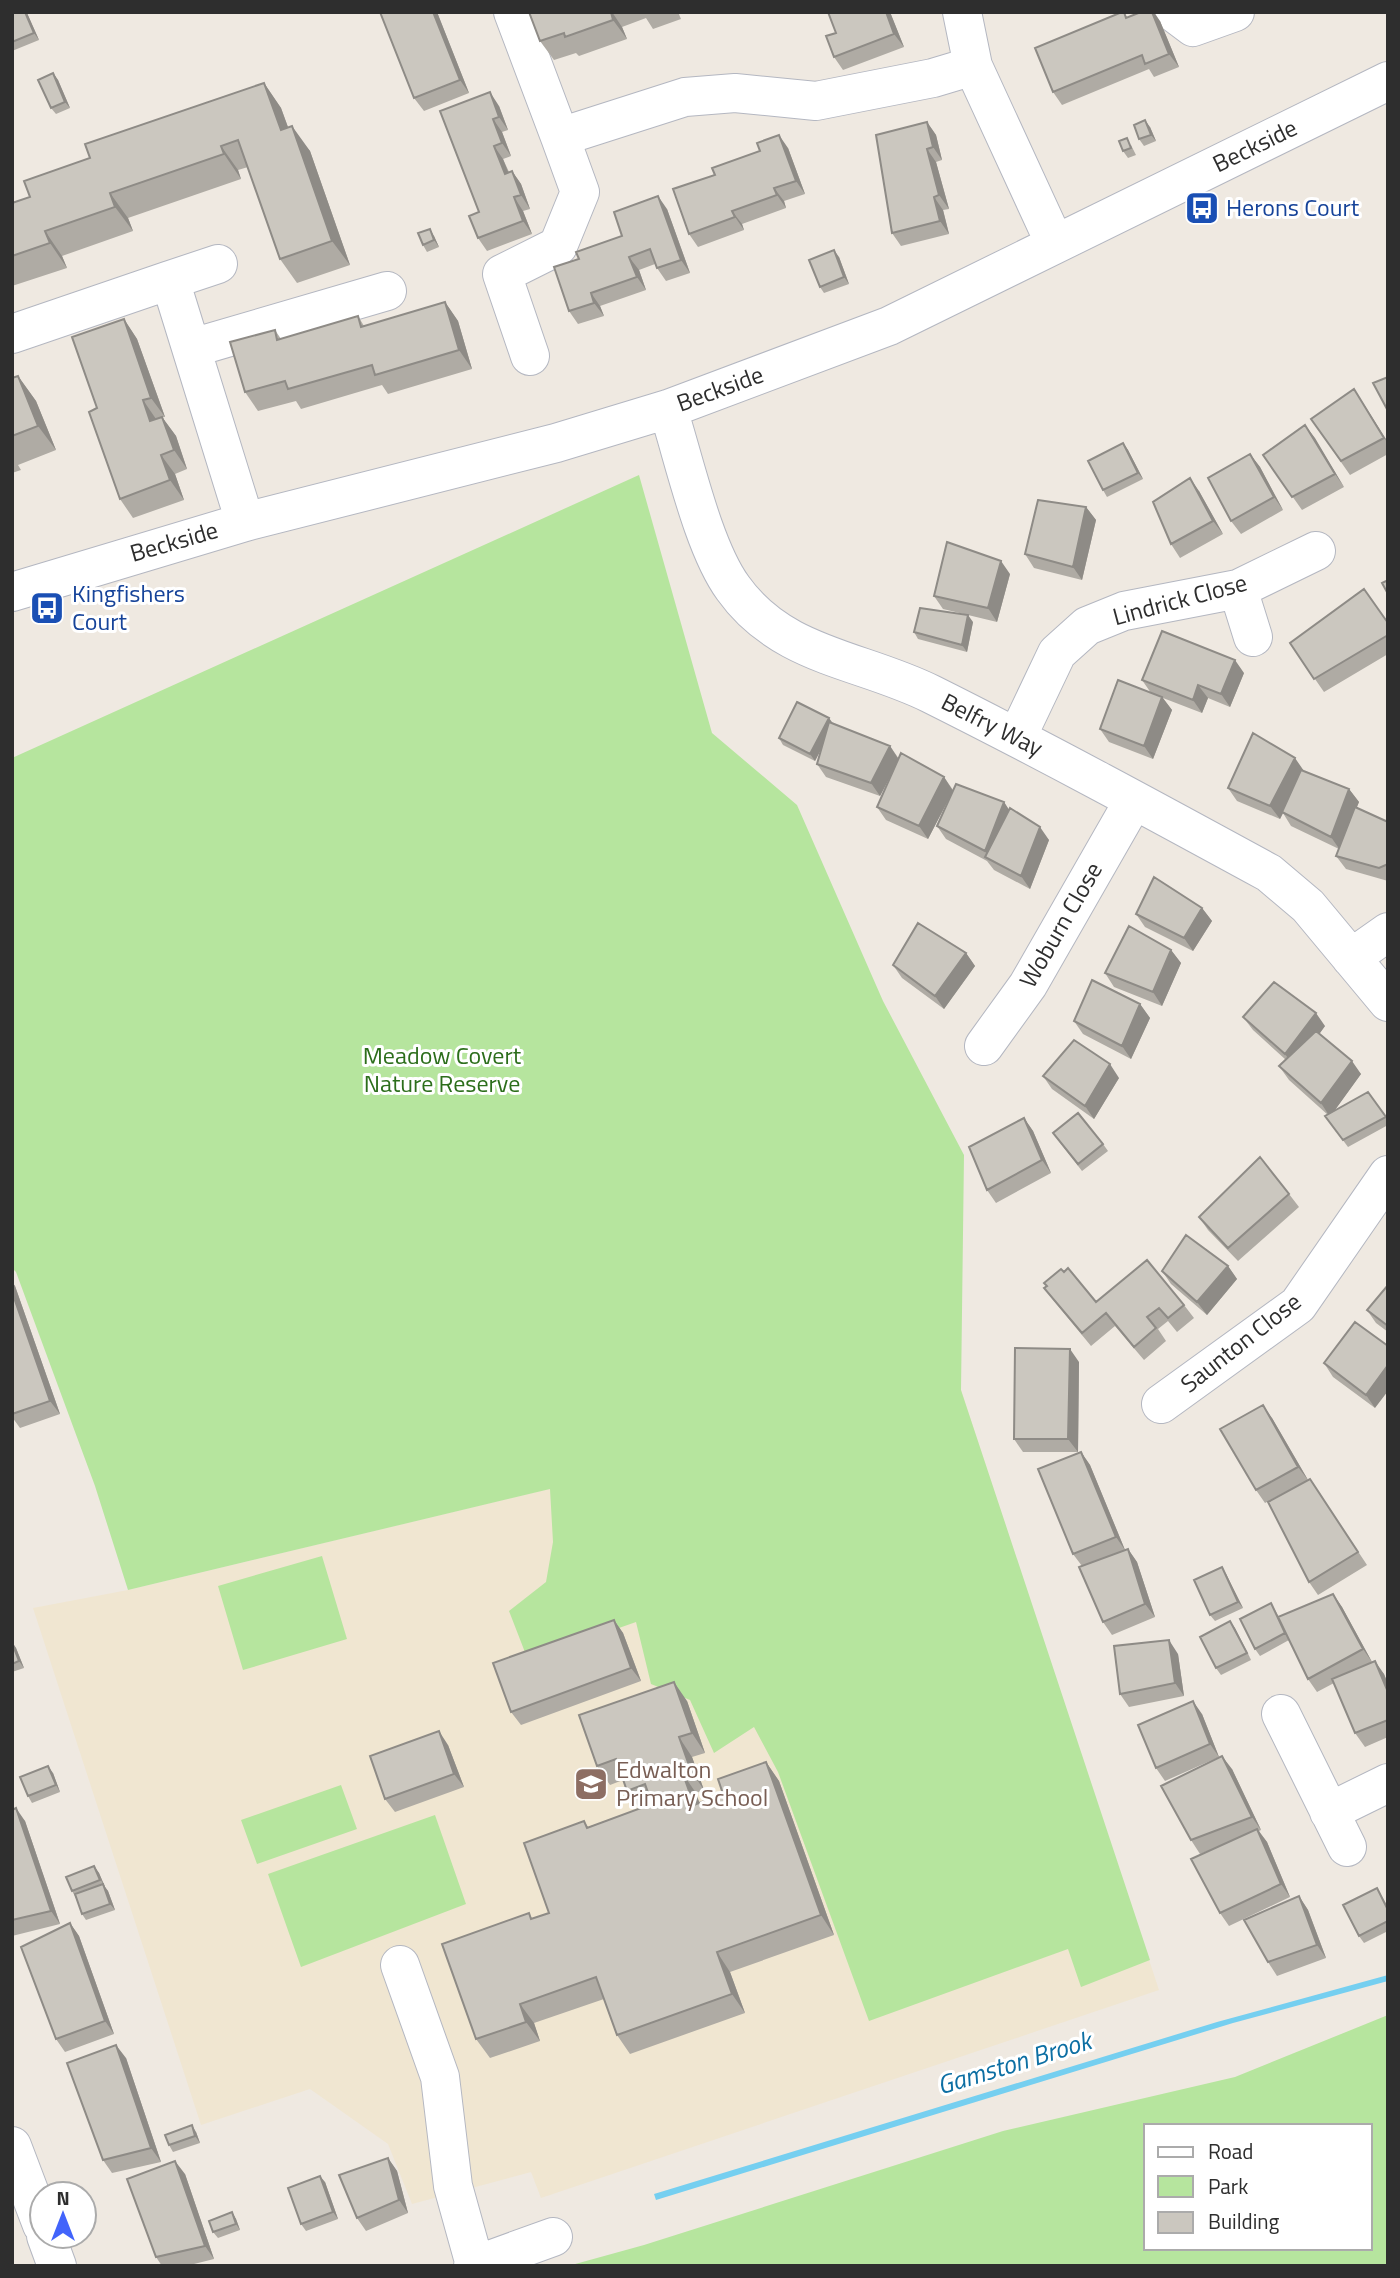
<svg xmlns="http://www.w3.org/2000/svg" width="1400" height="2278" font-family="'Titillium Web',sans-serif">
<rect width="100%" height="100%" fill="#efe9e1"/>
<path fill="#f0e6d1" d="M961 1390 1159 1990 541 2198 531 2172 412 2204 388 2144 310 2089 201 2125 33 1608 128 1590Z"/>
<path fill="#b6e59e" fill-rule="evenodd" d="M639 475 712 733 797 805 883 1001 964 1155 961 1390 1150 1960 1081 1987 1068 1949 869 2021 778 1772 754 1727 714 1753 690 1700 651 1684 636 1622 528 1660 509 1611 546 1582 553 1542 550 1489 128 1590 95 1486 16 1272 12 1268V758Z
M322 1556 347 1639 243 1670 218 1586Z
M341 1785 357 1829 257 1864 241 1820Z
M435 1815 466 1904 301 1967 268 1874Z
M1388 2015V2266H568L644 2245 1003 2131 1235 2077ZM1146 2126H1370V2248H1146Z"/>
<path fill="#75cff0" d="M1388 1975V1981L1233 2023 656 2200 654 2194 1217 2022Z"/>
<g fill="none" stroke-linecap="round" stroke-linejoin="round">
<g stroke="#b4b7c1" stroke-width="40">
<path id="minor" d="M513 12 560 137
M962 12 973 66 1055 244
M1173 12 1193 27 1235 12
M170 280 218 264
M12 334 170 280 245 522
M192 348 387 291
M530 356 502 274 558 246 580 192 560 137 685 97 735 93 816 101 933 78 973 66
M668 409C684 459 703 547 733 588 782 657 861 659 931 694 1045 751 1157 812 1269 873L1308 906 1388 1002
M1238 589 1253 637
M12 592 245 522 556 443 668 409 889 326 1388 81
M1017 737 1057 653 1087 626 1124 611 1238 589 1316 551
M1351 958 1388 932
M984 1046 1028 985 1134 800
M1161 1404 1298 1305 1388 1175
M1281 1714 1347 1847
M1329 1812 1388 1783
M400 1965 440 2077 453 2186 475 2265
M12 2146 42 2225
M46 2236 57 2266
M473 2266 553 2237"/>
</g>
<use href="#minor" stroke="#fff" stroke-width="38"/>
</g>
<path fill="#afaba4" d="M12 12H30L27 13 39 40 12 51Z
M380 12H437L469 93 424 111 414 98Z
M529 12H678L681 19 653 29 646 18 622 27 627 39 579 56 576 53 554 60 540 41Z
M890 12 904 47 843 70 834 57 836 33Z
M1128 18 1160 21 1179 67 1154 77 1149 69 1062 105 1053 92Z
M53 73 58 80 70 108 56 114 51 108Z
M264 83 281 108 288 127 310 151 350 265 297 283 280 259 248 167 238 170 241 179 128 218 133 231 62 256 67 268 12 286V203L30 197 90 158Z
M499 106 508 130 502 132 511 156 503 159 509 172 512 171 521 184 530 209 523 211 532 234 487 251 478 238 479 212 440 111Z
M927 122 936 135 942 160 936 162 949 209 943 210 949 234 901 246 892 233Z
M1150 127 1156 141 1144 146 1139 139Z
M1131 145 1136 155 1128 158 1123 151Z
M788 148 805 194 784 201 786 208 742 224 744 230 698 247 689 234Z
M667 209 690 273 666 281 657 268 655 264 639 270 646 290 600 306 604 316 578 324 569 311 579 259 622 236Z
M434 236 439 247 427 252 423 245Z
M839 257 849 284 824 293 820 287Z
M445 302 458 321 472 369 388 394 382 385 301 409 296 401 258 411 245 392 275 330 281 339 358 316 364 326Z
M124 319 137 339 165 417H162L176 436 187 469 175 474 184 500 133 518 120 499Z
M18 376 36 401 56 450 18 465 21 470 12 473V378Z
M1354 389 1388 442V454L1350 475 1311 419Z
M1305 425 1344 487 1302 510 1263 455Z
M1123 443 1128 450 1143 479 1107 497 1103 490Z
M1250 454 1260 467 1283 510 1241 534 1231 521Z
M1199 491 1223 534 1180 558 1171 544Z
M1086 507 1096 520 1082 580 1034 568 1025 554Z
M1010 574 997 622 943 609 934 596Z
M973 622 967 652 918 639 914 632Z
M1388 623V654L1324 692 1290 643Z
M1244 673 1230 707 1208 698 1202 713 1163 698 1172 710 1153 759 1109 742 1100 729 1151 693 1142 680Z
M829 718 832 723 890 746 899 759 944 777 953 790 1004 802 1009 810 1049 840 1030 889 994 870 987 861 946 839 937 826 950 796 928 839 886 820 877 807 895 767 880 796 826 777 817 764 821 749 815 761 783 745 779 738Z
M1228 788 1349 789 1359 802 1356 808 1388 822V881L1346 869 1336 856 1339 849 1291 826 1283 813 1280 819 1237 801Z
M1202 908 1212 921 1193 951 1145 927 1136 914Z
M1171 950 1181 963 1162 1006 1114 987 1105 973Z
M966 953 975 966 944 1009 902 978 893 965Z
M1140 1004 1150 1018 1131 1059 1083 1034 1074 1021Z
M1243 1017 1325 1026 1319 1034 1361 1074 1334 1111 1368 1092 1388 1119V1125L1348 1147 1325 1116 1328 1115 1289 1080 1279 1066 1286 1060 1253 1030Z
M1043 1076 1119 1078 1094 1119 1052 1089Z
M1024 1118 1033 1131 1051 1173 996 1203 987 1190Z
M1058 1140 1103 1144 1108 1151 1082 1171Z
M1289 1194 1299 1207 1238 1261 1208 1230 1199 1217Z
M1228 1266 1237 1279 1207 1315 1171 1284 1162 1271Z
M12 1282 15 1286 60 1414 20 1428 12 1417Z
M1388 1285V1332L1376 1323 1367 1310Z
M1044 1288 1096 1302 1184 1305 1194 1318 1177 1332 1168 1321 1158 1329 1166 1341 1144 1360 1115 1326 1091 1346 1054 1301Z
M1355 1322 1375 1408 1333 1377 1324 1363Z
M1079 1362 1078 1452H1023L1014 1439Z
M1272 1418 1308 1480 1265 1503 1256 1490Z
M1081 1452 1090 1465 1125 1550 1128 1549 1137 1562 1155 1617 1112 1635 1103 1622 1082 1566 1073 1554Z
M1310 1479 1367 1565 1318 1595 1309 1582Z
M1226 1574 1243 1608 1215 1621 1210 1615Z
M1333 1594 1342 1607 1372 1662 1384 1674 1388 1684V1737L1365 1747 1355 1733 1334 1683 1317 1692 1308 1679 1289 1640 1260 1656 1255 1649 1271 1603 1279 1617Z
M614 1620 623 1633 641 1681 521 1725 511 1712Z
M1230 1621 1251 1660 1221 1675 1216 1668Z
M12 1642 16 1648 24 1668 12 1672Z
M1178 1654 1184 1696 1129 1707 1120 1694Z
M687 1701 705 1753 692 1757 704 1790 696 1793 699 1803 723 1794 766 1762 779 1781 834 1935 730 1972 745 2013 630 2054 617 2035 604 1999 534 2023 540 2041 490 2058 476 2039 533 1919 549 1913 584 1821 588 1827 640 1809 627 1791 623 1780 610 1785 597 1766Z
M1202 1714 1219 1757 1165 1781 1156 1768Z
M448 1745 464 1787 395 1812 385 1799Z
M1232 1769 1261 1830 1259 1831 1267 1842 1290 1897 1229 1926 1220 1913 1215 1848 1200 1854 1191 1840Z
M53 1773 60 1792 32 1803 28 1796Z
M12 1810 25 1821 60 1924 12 1936Z
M94 1866 99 1873 105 1887 108 1891 115 1910 86 1920 82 1914 76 1898 72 1891Z
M1377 1888 1388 1907V1931L1364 1943 1359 1936Z
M1299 1896 1308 1910 1326 1958 1277 1976 1268 1962Z
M70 1923 79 1936 114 2034 65 2052 56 2039Z
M126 2058 161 2162 112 2173 103 2160Z
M196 2132 200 2143 173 2152 169 2145Z
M388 2158 397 2171 408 2213 366 2231 357 2218Z
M185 2174 214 2259 186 2266H162L156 2257Z
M325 2182 338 2219 306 2231 301 2224Z
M232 2212 236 2219 240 2230 218 2238 213 2232Z"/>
<path fill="#8e8b86" d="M25 12 27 13 39 40 34 33Z
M433 12H437L469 93 460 80Z
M611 12H612L622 27 627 39 613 20Z
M886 12H890L904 47 894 34Z
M1152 12H1154L1160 21 1179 67 1169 54Z
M53 73 58 80 70 108 65 102Z
M264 83 281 108 298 155 281 130Z
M490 92 499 106 508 130 499 117Z
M493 119 502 132 511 156 502 143Z
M1145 120 1150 127 1156 141 1151 135Z
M927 122 936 135 942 160 933 147Z
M292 126 310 151 350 265 332 241Z
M779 135 788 148 805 194 796 181Z
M221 146 238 170 241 179 224 154Z
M494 146 503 159 514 187 505 174Z
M927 149 936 162 949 209 939 195Z
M512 171 521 184 530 209 521 195Z
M774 188 784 201 786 208 777 195Z
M110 193 128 218 133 231 115 207Z
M658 196 667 209 690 273 681 260Z
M514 197 523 211 532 234 523 221Z
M934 197 943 210 949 234 940 221Z
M732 211 742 224 744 230 735 217Z
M430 229 434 236 439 247 434 240Z
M45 231 62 256 67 268 50 243Z
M834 250 839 257 849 284 844 277Z
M629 257 639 270 646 290 637 277Z
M591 293 600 306 604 316 594 303Z
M445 302 458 321 472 369 459 350Z
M124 319 137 339 165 417 151 398Z
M18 376 36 401 56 450 38 426Z
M1354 389 1363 403 1388 443 1384 438Z
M143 400 156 419 150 421Z
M162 417 176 436 187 469 174 450Z
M1305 425 1315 438 1344 487 1335 474Z
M1123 443 1128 450 1143 479 1138 473Z
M1250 454 1260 467 1283 510 1274 497Z
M161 455 175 474 184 500 170 480Z
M1190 478 1199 491 1223 534 1213 521Z
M1086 507 1096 520 1082 580 1073 567Z
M1001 561 1010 574 997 622 988 608Z
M968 615 973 622 967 652 962 645Z
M1235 660 1244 673 1230 707 1221 694Z
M1198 685 1208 698 1202 713 1193 700Z
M1162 697 1172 710 1153 759 1144 746Z
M829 718 834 725 815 761 810 754Z
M890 746 899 760 880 796 871 783Z
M1295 758 1304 771 1280 819 1270 806Z
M944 777 953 791 928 839 919 826Z
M1349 789 1359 802 1340 850 1331 837Z
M1004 802 1013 816 992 860 985 851Z
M1040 827 1049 840 1030 889 1021 876Z
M1202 908 1212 921 1193 951 1184 938Z
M1171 950 1181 963 1162 1006 1153 992Z
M966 953 975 966 944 1009 935 996Z
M1140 1004 1150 1018 1131 1059 1122 1046Z
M1316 1013 1325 1026 1295 1068 1285 1054Z
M1352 1061 1361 1074 1330 1117 1321 1103Z
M1110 1064 1119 1078 1094 1119 1085 1106Z
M1024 1118 1033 1131 1051 1173 1042 1160Z
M1228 1266 1237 1279 1207 1315 1197 1302Z
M12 1282 15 1286 60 1414 50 1401 12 1292Z
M1070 1349 1079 1362 1078 1452 1068 1439Z
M1388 1365V1391L1375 1408 1366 1395Z
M1263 1405 1272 1418 1308 1480 1298 1467Z
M1081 1452 1090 1465 1125 1550 1116 1537Z
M1128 1549 1137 1562 1155 1617 1145 1604Z
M1222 1567 1226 1574 1243 1608 1238 1602Z
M1333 1594 1342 1607 1372 1662 1363 1649Z
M614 1620 623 1633 641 1681 631 1668Z
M1230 1621 1235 1628 1251 1660 1247 1653Z
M1169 1640 1178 1654 1184 1696 1175 1683Z
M12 1642 16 1648 24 1668 19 1661Z
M1375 1661 1384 1674 1388 1684V1692Z
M674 1682 687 1701 705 1753 692 1733Z
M1193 1701 1202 1714 1219 1757 1210 1744Z
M439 1731 448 1745 464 1787 454 1774Z
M679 1737 692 1757 704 1790 691 1771Z
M1222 1756 1232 1769 1261 1830 1252 1817Z
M766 1762 779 1781 834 1935 821 1915Z
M48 1766 53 1773 60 1792 56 1785Z
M683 1774 696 1793 707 1824 694 1805Z
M16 1808 25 1821 60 1924 51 1911Z
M1257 1829 1267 1842 1290 1897 1281 1884Z
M94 1866 99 1873 105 1887 108 1891 115 1910 110 1904 103 1884Z
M1299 1896 1308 1910 1326 1958 1317 1945Z
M70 1923 79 1936 114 2034 105 2021Z
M717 1952 730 1972 745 2013 732 1994Z
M520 2004 534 2023 540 2041 526 2022Z
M116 2045 126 2058 161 2162 151 2148Z
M192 2125 196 2132 200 2143 195 2136Z
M388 2158 397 2171 408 2213 399 2200Z
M175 2161 185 2174 214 2259 205 2246Z
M320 2176 325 2182 338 2219 333 2212Z
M232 2212 236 2219 240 2230 236 2224Z"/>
<path fill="#cbc7bf" stroke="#8e8b86" stroke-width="2" d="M12 12H25L34 33 12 42Z
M380 12H433L460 80 414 98Z
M529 12H611L613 20 565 37 564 33 540 41Z
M828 12H886L894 34 834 57 826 36 836 33Z
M1122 12H1124L1126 18 1141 12H1152L1169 54 1145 64 1142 55 1053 92 1035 48Z
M53 73 65 102 51 108 38 80Z
M264 83 281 130 292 126 332 241 280 259 238 140 221 146 224 154 110 193 115 207 45 231 50 243 12 256V203L30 197 24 181 90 158 85 144Z
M490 92 499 117 493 119 502 143 494 146 505 174 512 171 521 195 514 197 523 221 478 238 469 216 479 212 440 111Z
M1145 120 1151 135 1139 139 1134 125Z
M927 122 933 147 927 149 939 195 934 197 940 221 892 233 876 135Z
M779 135 796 181 774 188 777 195 732 211 735 217 689 234 673 189 715 175 712 168 760 151 757 143Z
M1127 138 1131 148 1123 151 1119 141Z
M658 196 681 260 657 268 650 249 629 257 637 277 591 293 594 303 569 311 554 267 579 259 576 252 622 236 614 212Z
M430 229 434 240 423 245 418 233Z
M834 250 844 277 820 287 809 260Z
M445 302 459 350 375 375 372 365 288 389 285 381 245 392 230 342 275 330 277 340 358 316 361 327Z
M124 319 151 398 143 400 150 421 162 417 174 450 161 455 170 480 120 499 89 412 97 408 72 337Z
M18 376 38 426 12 436V378Z
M1388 377V411L1373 383Z
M1354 389 1384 438 1341 461 1311 419Z
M1305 425 1335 474 1292 497 1263 455Z
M1123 443 1138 473 1103 490 1088 461Z
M1250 454 1274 497 1231 521 1208 478Z
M1190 478 1213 521 1171 544 1153 502Z
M1038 500 1086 507 1073 567 1025 554Z
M947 542 1001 561 988 608 934 596Z
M1388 580V594L1382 583Z
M1364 589 1388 623V635L1314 679 1290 643Z
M920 608 968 615 962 645 914 632Z
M1162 631 1235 660 1221 694 1198 685 1193 700 1142 680Z
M1118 680 1162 697 1144 746 1100 729Z
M797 702 829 718 810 754 779 738Z
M829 722 890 746 871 783 817 764Z
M1253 733 1295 758 1270 806 1228 788Z
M901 753 944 777 919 826 877 807Z
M1301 770 1349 789 1331 837 1282 812Z
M956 784 1004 802 985 851 937 826Z
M1355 807 1388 822V864L1379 868 1336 856Z
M1010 808 1040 827 1021 876 985 857Z
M1154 877 1202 908 1184 938 1136 914Z
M918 923 966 953 935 996 893 965Z
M1129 926 1171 950 1153 992 1105 973Z
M1092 980 1140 1004 1122 1046 1074 1021Z
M1274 982 1316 1013 1285 1054 1243 1017Z
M1316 1031 1352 1061 1321 1103 1279 1066Z
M1074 1040 1110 1064 1085 1106 1043 1076Z
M1368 1092 1386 1117 1343 1140 1325 1116Z
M1078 1113 1103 1144 1078 1164 1053 1133Z
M1024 1118 1042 1160 987 1190 969 1147Z
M1260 1157 1289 1194 1228 1248 1199 1217Z
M1186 1235 1228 1266 1197 1302 1162 1271Z
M1147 1260 1184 1305 1168 1318 1159 1308 1147 1317 1156 1328 1134 1347 1106 1313 1082 1333 1044 1288 1047 1286 1044 1283 1061 1269 1064 1272 1068 1268 1096 1302Z
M1388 1285V1326L1367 1310Z
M12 1292 50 1401 12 1414Z
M1355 1322 1388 1346V1365L1366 1395 1324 1363Z
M1015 1348 1070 1349 1068 1439H1014Z
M1263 1405 1298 1467 1256 1490 1220 1429Z
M1081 1452 1116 1537 1073 1554 1038 1469Z
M1310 1479 1358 1552 1309 1582 1268 1502Z
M1128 1549 1145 1604 1103 1622 1079 1567Z
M1222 1567 1238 1602 1210 1615 1194 1580Z
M1333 1594 1363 1649 1308 1679 1278 1617Z
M1271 1603 1285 1633 1255 1649 1240 1619Z
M614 1620 631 1668 511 1712 493 1663Z
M1230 1621 1247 1653 1216 1668 1200 1637Z
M1169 1640 1175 1683 1120 1694 1114 1646Z
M12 1643 19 1661 12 1664Z
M1375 1661 1388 1692V1720L1355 1733 1332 1679Z
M674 1682 692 1733 679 1737 691 1771 683 1774 694 1805 723 1794 718 1779 766 1762 821 1915 717 1952 732 1994 617 2035 596 1977 520 2004 526 2022 476 2039 442 1944 529 1913 531 1919 549 1913 524 1843 584 1821 587 1828 652 1804 645 1784 627 1791 616 1759 597 1766 579 1715Z
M1193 1701 1210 1744 1156 1768 1138 1725Z
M439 1731 454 1774 385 1799 370 1756Z
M1222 1756 1252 1817 1191 1840 1161 1786Z
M48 1766 56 1785 28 1796 20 1777Z
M16 1808 51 1911 12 1920V1810Z
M1257 1829 1281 1884 1220 1913 1191 1859Z
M94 1866 100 1880 72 1891 66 1877Z
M103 1884 110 1904 82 1914 75 1894Z
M1377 1888 1388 1910V1921L1359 1936 1343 1905Z
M1299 1896 1317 1945 1268 1962 1244 1920Z
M70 1923 105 2021 56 2039 21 1947Z
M116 2045 151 2148 103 2160 67 2063Z
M192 2125 195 2136 169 2145 165 2135Z
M388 2158 399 2200 357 2218 339 2175Z
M175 2161 205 2246 156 2257 127 2179Z
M320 2176 333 2212 301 2224 288 2188Z
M232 2212 236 2224 213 2232 209 2221Z"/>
<defs>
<g id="bus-square" transform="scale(1.75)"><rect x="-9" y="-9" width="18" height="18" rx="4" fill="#1a4fb4" stroke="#fff"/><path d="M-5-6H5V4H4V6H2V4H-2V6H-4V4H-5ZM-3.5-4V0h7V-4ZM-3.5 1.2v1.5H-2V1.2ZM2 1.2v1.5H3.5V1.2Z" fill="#fff"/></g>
<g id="school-square" transform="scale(1.75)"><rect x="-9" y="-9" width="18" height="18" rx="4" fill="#8d6e63" stroke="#fff"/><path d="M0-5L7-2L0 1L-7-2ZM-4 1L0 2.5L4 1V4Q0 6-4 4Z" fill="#fff"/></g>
</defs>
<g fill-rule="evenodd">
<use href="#bus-square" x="1202" y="208"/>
<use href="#bus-square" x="47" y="608"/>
<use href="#school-square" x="591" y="1784"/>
</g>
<g text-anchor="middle" stroke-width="6" stroke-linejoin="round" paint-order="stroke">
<g font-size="24" fill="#2e2e2e" stroke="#fff">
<text transform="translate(1255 146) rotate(-26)" y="8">Beckside</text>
<text transform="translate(720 389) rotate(-20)" y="8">Beckside</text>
<text transform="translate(174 542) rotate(-16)" y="8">Beckside</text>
<text transform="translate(1180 600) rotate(-15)" y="8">Lindrick Close</text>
<text transform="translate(992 725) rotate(27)" y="8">Belfry Way</text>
<text transform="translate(1061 925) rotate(-60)" y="8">Woburn Close</text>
<text transform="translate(1241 1343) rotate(-38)" y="8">Saunton Close</text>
</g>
<g font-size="24" fill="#164399" stroke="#fff" text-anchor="start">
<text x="1226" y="216">Herons Court</text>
<text x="72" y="602">Kingfishers<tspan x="72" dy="28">Court</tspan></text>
</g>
<g font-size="24" fill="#2c6e1b" stroke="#fff">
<text x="442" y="1064">Meadow Covert<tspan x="442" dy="28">Nature Reserve</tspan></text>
</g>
<g font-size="24" fill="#785e54" stroke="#fff" text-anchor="start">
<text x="616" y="1778">Edwalton<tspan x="616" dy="28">Primary School</tspan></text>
</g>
<g font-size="26" font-style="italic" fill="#0d6fa3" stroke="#fff">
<text transform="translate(1014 2063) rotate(-17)" y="9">Gamston Brook</text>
</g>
</g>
<rect width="1400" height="2278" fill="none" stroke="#2e2e2e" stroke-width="28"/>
<rect x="1144" y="2124" width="228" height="126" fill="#ffffff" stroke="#ababab" stroke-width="2"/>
<rect x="1158" y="2147" width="35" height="10" fill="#ffffff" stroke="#ababab" stroke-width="2"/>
<text x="1208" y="2159" font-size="21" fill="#2e2e2e">Road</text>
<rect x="1158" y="2176" width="35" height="21" fill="#b6e59e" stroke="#ababab" stroke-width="2"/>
<text x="1208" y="2194" font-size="21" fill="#2e2e2e">Park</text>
<rect x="1158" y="2212" width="35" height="21" fill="#cbc7bf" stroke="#ababab" stroke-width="2"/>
<text x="1208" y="2229" font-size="21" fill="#2e2e2e">Building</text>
<g transform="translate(63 2215)"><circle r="33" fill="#ffffff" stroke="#ababab" stroke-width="2"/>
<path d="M0-5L12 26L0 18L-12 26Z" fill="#4264fb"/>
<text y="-10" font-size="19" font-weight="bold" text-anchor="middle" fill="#2e2e2e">N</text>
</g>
</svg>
